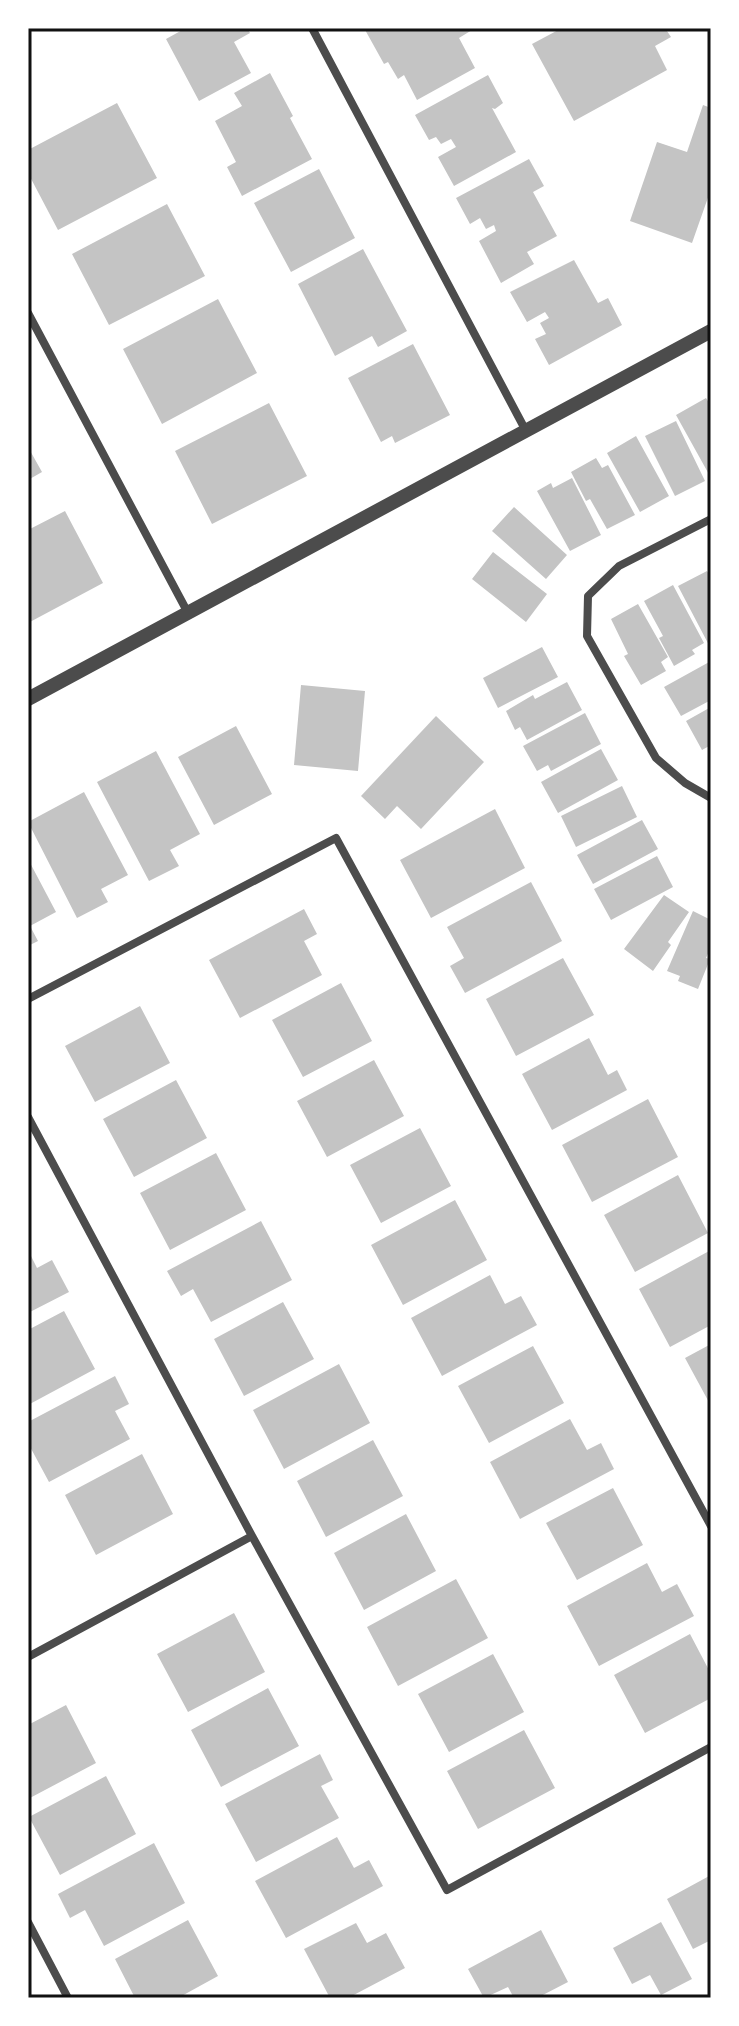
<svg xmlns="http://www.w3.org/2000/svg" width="739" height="2026" font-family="Cabin,sans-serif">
<rect width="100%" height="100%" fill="#fff"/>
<path fill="#c4c4c4" d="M186 28H247L250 33 234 42 251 73 199 101 166 39Z
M364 28H471L472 30 459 38 475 68 417 100 404 75 398 79 388 62 384 64Z
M562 28H665L671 37 655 46 667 70 574 121 532 44Z
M270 73 293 116 290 118 312 159 242 196 227 167 236 162 215 121 242 106 234 93Z
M488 75 503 103 495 109 492 108 516 152 454 186 438 157 456 147 451 139 441 144 436 137 429 140 415 115Z
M117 103 157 178 58 230 28 173V150Z
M703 105 711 108V189L692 243 630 221 657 142 687 152Z
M529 159 544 186 533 192 557 236 527 252 534 264 501 283 479 241 496 231 494 225 486 229 480 218 470 224 456 198Z
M319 169 355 238 291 272 254 203Z
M167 204 205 276 109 325 72 254Z
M363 249 407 331 378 347 372 336 335 356 298 284Z
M574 260 598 303 608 298 622 325 549 365 535 339 546 334 540 323 549 318 545 312 527 322 510 292Z
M218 299 257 373 162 424 123 349Z
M413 344 450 415 395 443 392 436 381 442 348 378Z
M706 398 711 406V478L676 415Z
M269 403 307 476 212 524 175 451Z
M676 421 705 481 675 496 645 436Z
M636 436 669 496 640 512 607 453Z
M28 447 42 472 28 480Z
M596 458 602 468 608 465 635 515 607 529 590 499 586 501 571 472Z
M572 478 601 535 570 551 537 491 551 483 553 488Z
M514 507 567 555 546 579 492 531Z
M65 511 103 583 28 623V530Z
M493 552 547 594 526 622 472 579Z
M707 571 711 577V649L678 586Z
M673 585 704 643 692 650 695 654 674 666 659 638 663 636 644 601Z
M638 604 668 657 661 662 666 671 641 685 624 656 628 654 611 619Z
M542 647 558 677 498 708 483 678Z
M711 661V700L681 716 664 687Z
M567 682 582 710 527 740 520 727 515 730 506 711 533 695 535 699Z
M301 685 365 691 358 771 294 765Z
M711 707V745L702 750 686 721Z
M585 713 601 744 551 771 548 765 537 771 523 746Z
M436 716 484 762 421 829 397 806 385 819 361 796Z
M236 726 272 794 214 825 178 757Z
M601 749 618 780 558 813 541 782Z
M156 751 200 834 170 850 179 866 149 881 97 782Z
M622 786 637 817 576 847 561 816Z
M84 792 128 875 101 889 108 902 77 918 28 822Z
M495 809 525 868 431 918 400 860Z
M642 820 658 849 593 884 577 855Z
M657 856 673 887 611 920 594 889Z
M28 859 56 912 30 926 38 941 28 946Z
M531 882 562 941 465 993 450 966 464 958 447 927Z
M664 895 689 912 668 942 671 945 653 971 624 949Z
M304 909 317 934 304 941 322 975 240 1018 209 960Z
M693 911 711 920V947L706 958 710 959 698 989 678 981 680 976 667 971Z
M563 958 594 1015 516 1056 486 999Z
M341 983 372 1041 303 1077 272 1020Z
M140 1006 170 1063 95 1102 65 1046Z
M589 1038 608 1075 617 1070 627 1090 552 1130 522 1074Z
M374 1060 404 1116 327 1157 297 1101Z
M176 1080 207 1138 134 1177 103 1119Z
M648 1099 678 1157 592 1202 562 1145Z
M420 1128 451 1186 381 1223 350 1165Z
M216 1153 246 1210 170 1250 140 1193Z
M678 1175 708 1233 635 1272 604 1215Z
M455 1200 487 1260 403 1305 371 1245Z
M261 1221 292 1280 211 1322 193 1289 181 1296 167 1271Z
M28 1250 37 1268 52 1260 69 1292 28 1313Z
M711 1250V1325L670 1347 639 1289Z
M490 1275 505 1304 521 1296 537 1325 442 1376 411 1318Z
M283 1302 314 1359 244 1396 214 1339Z
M64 1311 95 1369 28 1405V1330Z
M711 1344V1406L685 1358Z
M533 1346 564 1403 489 1443 458 1386Z
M339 1364 370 1423 284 1469 253 1410Z
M115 1376 129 1404 115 1411 130 1439 49 1482 28 1443V1422Z
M570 1419 587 1450 601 1443 614 1469 520 1519 490 1462Z
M373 1440 403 1496 326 1537 297 1481Z
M142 1454 173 1514 96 1555 65 1495Z
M613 1488 643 1545 577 1580 546 1523Z
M406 1514 436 1571 364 1610 334 1553Z
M647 1563 662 1592 677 1584 694 1616 599 1666 567 1606Z
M456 1579 488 1638 398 1686 367 1627Z
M234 1613 265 1672 188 1712 157 1654Z
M690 1634 711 1674V1698L645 1733 614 1675Z
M493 1654 524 1712 449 1752 418 1694Z
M268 1688 299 1746 221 1787 191 1730Z
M66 1705 96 1763 28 1799V1725Z
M524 1730 555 1788 478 1829 447 1771Z
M320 1754 333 1780 321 1786 339 1818 256 1862 225 1804Z
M106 1776 136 1834 60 1875 29 1817Z
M337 1837 354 1868 369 1860 383 1886 286 1938 255 1881Z
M154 1843 185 1903 104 1946 85 1910 70 1918 58 1894Z
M711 1875V1940L693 1949 667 1899Z
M188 1920 218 1976 178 1998H135L115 1959Z
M661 1922 692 1979 661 1995 650 1975 632 1984 613 1948Z
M356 1923 367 1943 386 1933 405 1968 348 1998H330L304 1949Z
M541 1930 568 1982 537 1998H514L508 1987 484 1998 468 1969Z"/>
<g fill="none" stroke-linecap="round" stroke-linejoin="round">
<path stroke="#4c4c4c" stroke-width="8" d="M312 28 526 431
M28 313 188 613
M711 519 619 566 588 596 587 636 656 758 685 783 711 798
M28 999 336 838 711 1526
M28 1117 252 1536 447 1890 711 1747
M28 1657 252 1536
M28 1922 68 1998"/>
<path stroke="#4c4c4c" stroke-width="14" d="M28 699 711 331"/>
</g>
<rect width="739" height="2026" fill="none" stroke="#ffffff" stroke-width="60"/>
<rect x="30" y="30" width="679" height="1966" fill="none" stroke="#111" stroke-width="3"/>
</svg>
